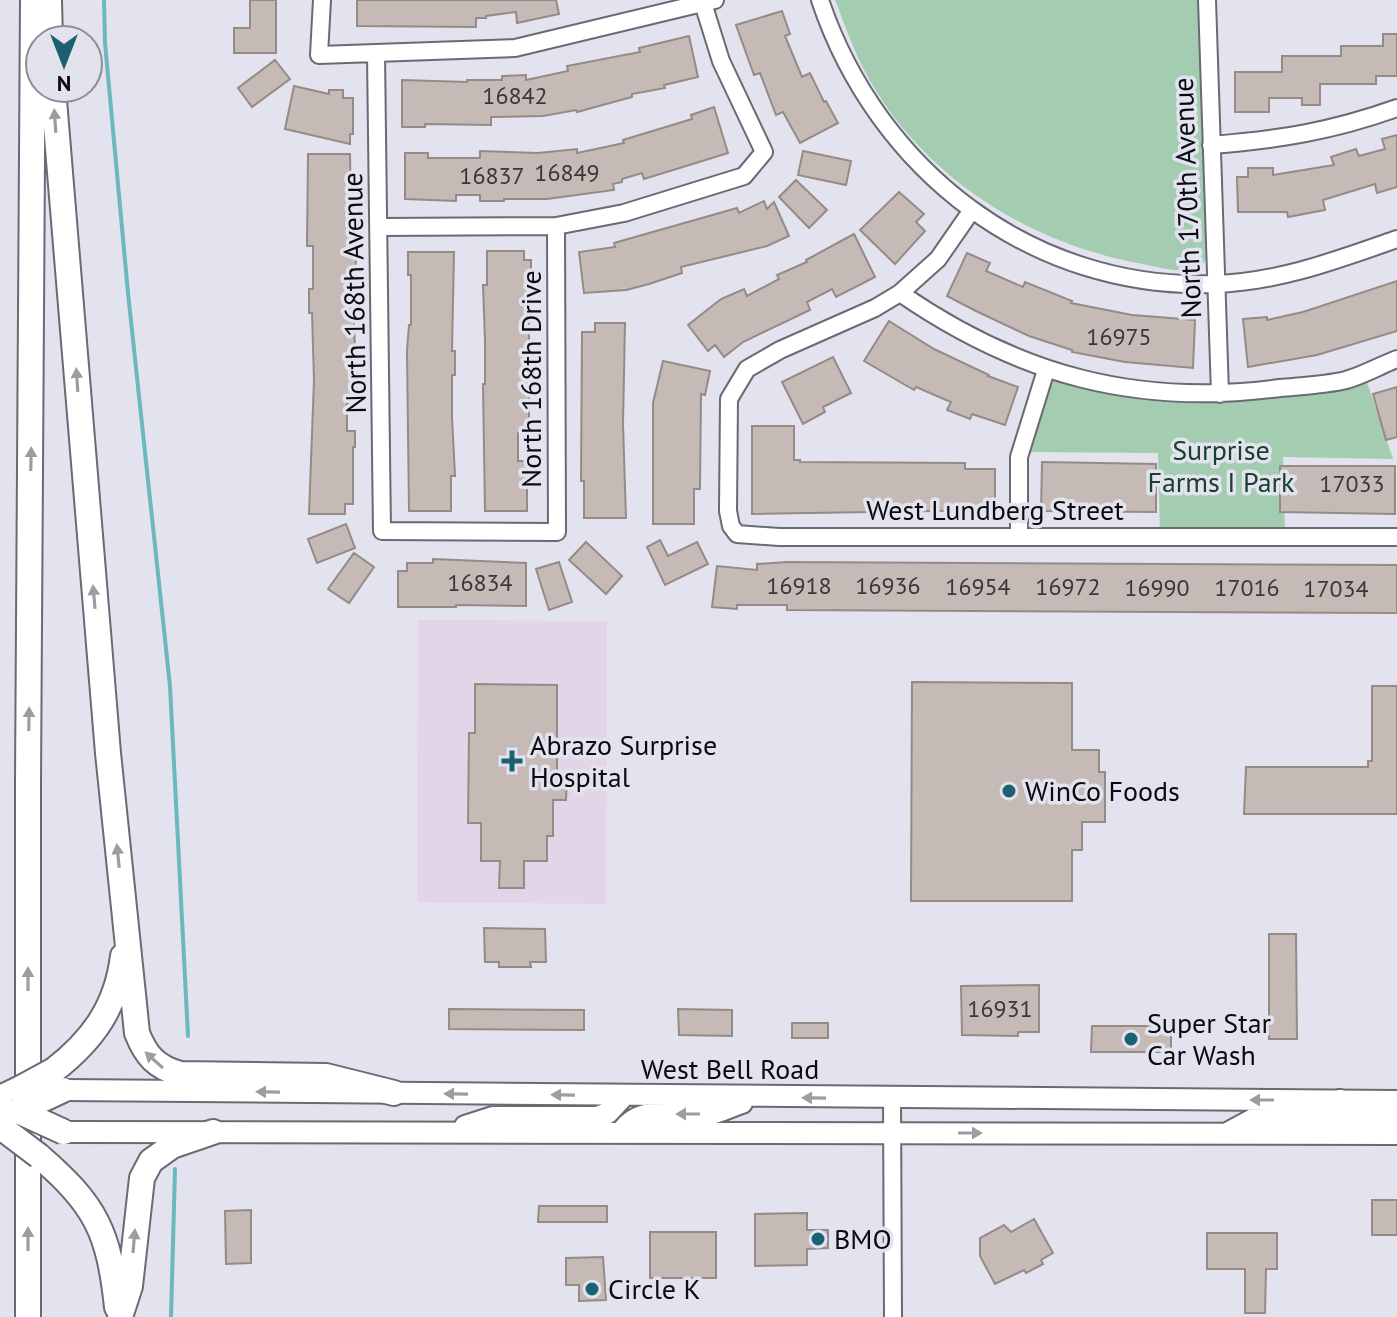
<svg xmlns="http://www.w3.org/2000/svg" width="1397" height="1317" font-family="'PT Sans',sans-serif">
<rect width="100%" height="100%" fill="#e2e3ee"/>
<path fill="#e4d4e7" d="M418 620 607 621 606 904 417 902Z"/>
<path fill="#a3ccb0" d="M835 0H1198L1206 260C1192 278 1163 268 1143 264 1027 244 918 174 863 68 852 46 844 23 835 0Z
M1365 376 1393 459 1283 457 1285 534 1160 533 1158 453 1026 452 1051 378 1134 395Z"/>
<g fill="none" stroke-linecap="round" stroke-linejoin="round">
<path stroke="#69b9be" stroke-width="4" d="M104 0 105 43 128 293 170 686 188 1036
M171 1317 175 1169"/>
</g>
<path fill="#c6bab7" stroke="#958a86" stroke-width="2" d="M250 0H276V53H234V28H250Z
M357 0H556L559 14 517 23 516 12 486 16V18H476V27L357 26Z
M782 11 790 34 785 36 802 77 810 73 824 102 826 101 838 123 800 143 783 112 776 115 760 73 754 75 736 25Z
M1383 34H1397V76H1376V84H1320V105H1302V98H1269V112H1235V72H1282V56H1341V46H1383Z
M689 36 698 77 664 85 665 88 632 94V97L577 112 576 110 543 116 491 117V125L425 124V127H402V80L467 82V80H502V76L526 75V80L568 71 567 66 640 52 639 48Z
M275 60 290 79 252 107 238 88Z
M294 86 329 94V90H343V98H353V134H350V144L285 129Z
M714 107 728 153 644 179 642 173 622 179V182L613 184 614 190 547 199H504V201H480V195H456V201L405 199V153H428V158H480V151L538 153 577 149V153L624 143 623 140 692 119 691 115Z
M1397 135V187L1377 193 1375 184 1323 200 1325 210 1288 217 1287 212H1238L1237 177H1248V168H1273V175L1334 165 1331 157 1356 149 1359 156 1385 149 1382 139Z
M803 151 851 161 846 185 798 175Z
M308 154H350L352 256H356L354 323 357 404H347V431H355V447H353V504H345V514H309L314 380 312 313H309V289H313V246H307Z
M796 180 827 210 809 228 779 197Z
M899 192 924 214 916 222 925 231 895 264 860 230Z
M764 201 767 209 774 202 789 236 767 246 681 267 682 273 649 284 626 290 584 293 579 252 615 247 614 243 737 208 739 213Z
M854 234 875 277 836 297 832 289 807 302 810 310 743 342 724 357 715 345 708 351 688 325 721 299 744 289 747 296 779 279 777 275 807 262 806 260Z
M487 251H524V260H531V276H529V433H518V461H527V511H485L483 384H485V341L483 285H487Z
M408 252H454L452 351H455V375H452V417L455 476H451V511H409L407 351 409 325H411V275H408Z
M967 253 990 263 986 271 1023 287 1025 282 1072 301 1071 303 1132 315 1195 320 1193 368 1125 362 1072 352V350L1029 336 976 311 947 296Z
M1397 281V331L1317 355 1248 367 1243 319 1267 317V320L1303 312Z
M889 321 934 349 989 375 988 376 1018 387 1005 425 972 414 970 419 947 410 951 402 916 387 914 390 864 361Z
M595 323H625L623 424 626 518H584V481H581L582 332H595Z
M833 357 851 393 823 407 825 412 803 424 782 382Z
M663 361 710 371 705 395 701 394 700 489H694V524H653V403Z
M1397 387V437L1386 440 1373 394Z
M752 426H794V460H800V462L965 463V469H995V510L752 514Z
M1042 462 1156 464V512L1041 511Z
M1280 466H1395V514L1280 512Z
M346 524 355 548 317 563 308 539Z
M660 540 668 556 697 542 708 564 665 585 647 547Z
M586 542 622 576 606 594 569 560Z
M354 553 374 567 349 603 328 589Z
M433 559 526 563V606L456 605V607H398V571H407V563H433Z
M559 562 572 602 549 610 536 569Z
M787 562 1397 565V613L787 610V605H737V609L712 607 717 566 757 570V564Z
M912 682 1072 683V750H1099V772H1105V822H1082V850H1072V901H911Z
M475 684 557 685V776H567L566 800H553V836H547V861H524V888H499L500 861H481V823H468L469 733H475Z
M1372 686H1397V814H1244L1246 767H1368V761H1372Z
M484 928 545 929 546 962H530L531 967H499V962H485Z
M1269 934H1296L1297 1039H1269Z
M1039 985V1032H1018V1036L962 1035 961 986Z
M449 1009 584 1010V1030L449 1029Z
M678 1009 732 1010V1036L679 1035Z
M792 1023H828V1038H792Z
M1092 1026H1167V1035H1171V1052H1091Z
M1372 1200H1397V1235H1372Z
M539 1206H607V1222H538Z
M251 1210V1263L226 1264 225 1211Z
M807 1213V1230H828V1248L807 1249V1265L755 1266V1214Z
M1034 1219 1053 1253 1041 1260 1043 1264 1026 1273 1024 1270 995 1284 980 1256V1238L1004 1225 1011 1232Z
M650 1232H716V1278H650Z
M1207 1233H1277V1269H1266L1265 1313H1245V1269H1207Z
M603 1257 606 1300 579 1301V1285H566V1258Z"/>
<g fill="none" stroke-linecap="round" stroke-linejoin="round">
<g stroke="#696a73" stroke-width="20">
<path id="minor" d="M322 0 319 55 515 48 715 0
M820 0C877 170 1032 291 1215 284 1279 282 1337 260 1397 239
M1207 0 1220 394
M376 54 382 531 557 532 556 226
M1211 145C1278 140 1333 131 1397 108
M972 210 938 259 900 293 875 308 780 350 747 369 729 399 728 511 731 526 737 534 779 537H1397
M379 227 556 226 624 213 744 176 764 152 721 61 702 0
M900 293C1019 375 1136 407 1280 388 1301 386 1326 385 1346 380 1364 375 1381 365 1397 359
M1019 536V457L1046 370
M892 1098 893 1317"/>
</g>
<g stroke="#696a73" stroke-width="24">
<path id="major" d="M63 1090 1397 1101
M465 1126 493 1117H597L608 1113 624 1096
M622 1131C643 1101 681 1119 711 1114 721 1112 732 1106 742 1103
M64 1132 1397 1134
M1229 1132 1255 1118H1329L1340 1100
M1339 1133 1352 1116 1397 1117"/>
</g>
<g stroke="#696a73" stroke-width="28">
<path id="highway" d="M49 0 50 40
M53 88 108 753 137 1033C146 1056 156 1067 180 1074L326 1076 394 1093
M54 1070C93 1040 117 1006 123 956
M0 1098 19 1089
M0 1120 18 1111
M39 1156C96 1205 109 1232 117 1307
M28 1317V781L33 0
M120 1317 130 1286 142 1178 151 1161 172 1146 213 1132"/>
</g>
<use href="#minor" stroke="#fff" stroke-width="16"/>
<use href="#major" stroke="#fff" stroke-width="20"/>
<use href="#highway" stroke="#fff" stroke-width="24"/>
<g stroke="#696a73" stroke-width="28" stroke-linecap="butt">
<path id="highway-bridge" d="M19 1089 54 1070
M18 1111 64 1132
M18 1111 63 1090
M6 1131 39 1156"/>
</g>
<use href="#highway-bridge" stroke="#fff" stroke-width="24"/>
</g>
<defs><path id="oneway-solid" d="M-6-.8H1V-3.2L6.5 0L1 3.2V.8H-6Z" transform="scale(2)"/></defs>
<g fill="#9d9d9f">
<use href="#oneway-solid" transform="translate(55 121) rotate(-94)"/>
<use href="#oneway-solid" transform="translate(77 380) rotate(-94)"/>
<use href="#oneway-solid" transform="translate(31 459) rotate(-89)"/>
<use href="#oneway-solid" transform="translate(94 597) rotate(-95)"/>
<use href="#oneway-solid" transform="translate(29 719) rotate(-89)"/>
<use href="#oneway-solid" transform="translate(118 856) rotate(-96)"/>
<use href="#oneway-solid" transform="translate(28 979) rotate(-90)"/>
<use href="#oneway-solid" transform="translate(154 1060) rotate(-138)"/>
<use href="#oneway-solid" transform="translate(268 1092) rotate(-179)"/>
<use href="#oneway-solid" transform="translate(456 1094) rotate(-179)"/>
<use href="#oneway-solid" transform="translate(563 1095) rotate(-179)"/>
<use href="#oneway-solid" transform="translate(814 1098) rotate(-179)"/>
<use href="#oneway-solid" transform="translate(1262 1100) rotate(-180)"/>
<use href="#oneway-solid" transform="translate(688 1114) rotate(180)"/>
<use href="#oneway-solid" transform="translate(970 1133)"/>
<use href="#oneway-solid" transform="translate(28 1239) rotate(-90)"/>
<use href="#oneway-solid" transform="translate(134 1241) rotate(-85)"/>
</g>
<g fill="#1c6172" stroke="#e2e3ee" stroke-width="3">
<path d="M508 749h8v8h8v8h-8v8h-8v-8h-8v-8h8z"/>
<circle cx="1009" cy="791" r="8"/>
<circle cx="1131" cy="1039" r="8"/>
<circle cx="818" cy="1239" r="8"/>
<circle cx="592" cy="1289" r="8"/>
</g>
<g text-anchor="middle" stroke-width="7" stroke-linejoin="round" paint-order="stroke">
<g font-size="24" fill="#3a3739">
<text x="515" y="104">16842</text>
<text x="567" y="181">16849</text>
<text x="492" y="184">16837</text>
<text x="1119" y="345">16975</text>
<text x="1352" y="492">17033</text>
<text x="480" y="591">16834</text>
<text x="799" y="594">16918</text>
<text x="888" y="594">16936</text>
<text x="978" y="595">16954</text>
<text x="1068" y="595">16972</text>
<text x="1157" y="596">16990</text>
<text x="1247" y="596">17016</text>
<text x="1336" y="597">17034</text>
<text x="1000" y="1017">16931</text>
</g>
<g font-size="28" fill="#0b0b0f" stroke="#e2e3ee">
<text transform="translate(1187 198) rotate(-92)" y="10">North 170th Avenue</text>
<text transform="translate(354 293) rotate(-91)" y="10">North 168th Avenue</text>
<text transform="translate(531 379) rotate(-90)" y="10">North 168th Drive</text>
<text x="995" y="520">West Lundberg Street</text>
<text x="730" y="1079">West Bell Road</text>
</g>
<g font-size="28" fill="#174229" stroke="#e2e3ee">
<text x="1221" y="460">Surprise<tspan x="1221" dy="32">Farms I Park</tspan></text>
</g>
<g font-size="28" fill="#0b0b0f" stroke="#e2e3ee" text-anchor="start">
<text x="530" y="755">Abrazo Surprise<tspan x="530" dy="32">Hospital</tspan></text>
<text x="1025" y="801">WinCo Foods</text>
<text x="1147" y="1033">Super Star<tspan x="1147" dy="32">Car Wash</tspan></text>
<text x="834" y="1249">BMO</text>
<text x="608" y="1299">Circle K</text>
</g>
</g>
<g transform="translate(64 64) rotate(180)"><circle r="38" fill="#e2e3ee" stroke="#8c8d95" stroke-width="2"/>
<path d="M0-6L14 30L0 20L-14 30Z" fill="#1c6172"/>
<text y="-12" font-size="22" font-weight="bold" text-anchor="middle" fill="#0b0b0f">N</text>
</g>
</svg>
